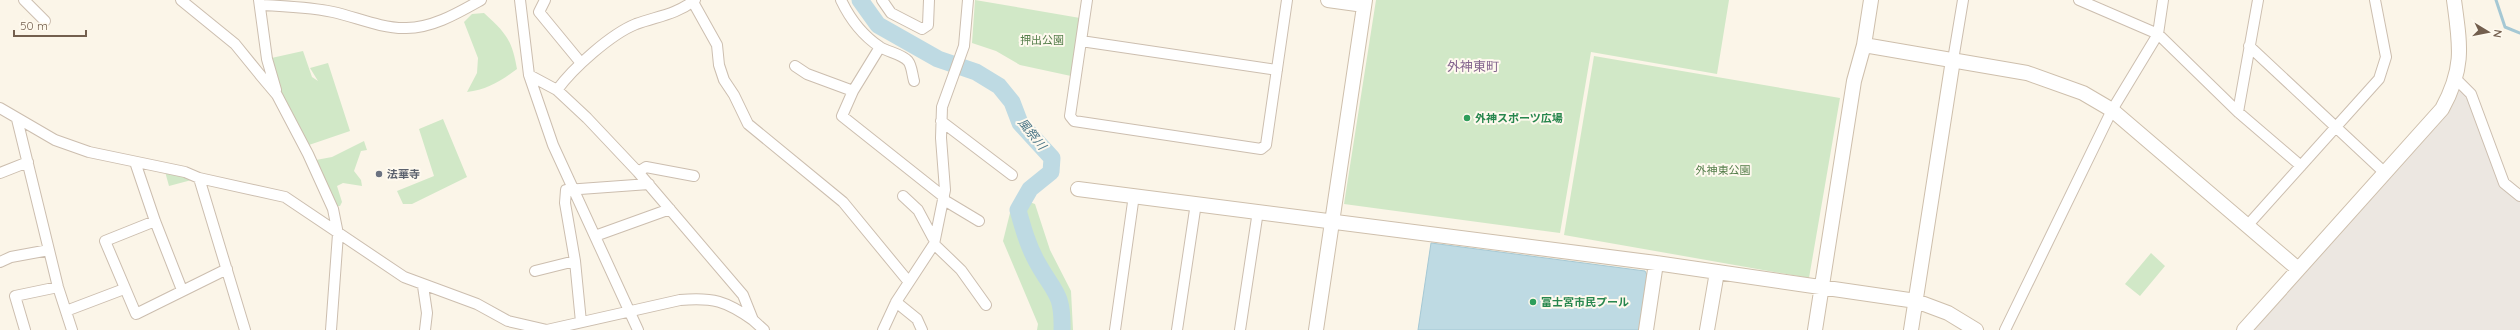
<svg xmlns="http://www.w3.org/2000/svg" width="2520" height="330" font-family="Quicksand,'Noto Sans JP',sans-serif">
<rect width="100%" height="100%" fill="#fbf5e8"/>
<path fill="#ece7e1" d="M2461 84 2504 183 2520 198V330H2248Z"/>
<path fill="#d1e8c7" d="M975 0 1080 18 1071 76 1020 65 996 51 972 43Z
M1376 0H1729L1717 74 1591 52 1560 233 1344 204Z
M484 13C506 33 512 40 517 69 501 81 487 90 467 92L477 73 478 58 464 22 472 14Z
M303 51 312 77 318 81 310 68 328 63 350 131 306 146 280 102 267 59Z
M1594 56 1840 98 1809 278 1564 235Z
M443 119 467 177 412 204H403L397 191 434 176 419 129Z
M364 141 367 150 361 151 354 171 361 180 362 186 343 183 337 186 342 202 340 206H332L316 160 332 157Z
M164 168 199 178 169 186Z
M1018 198 1035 204 1050 250 1071 291 1073 330H1037L1038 324 1003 241 1010 213Z
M2151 253 2165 266 2140 296 2125 284Z"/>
<path fill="#bedae3" stroke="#a5c8d4" d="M1431 243 1645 271 1647 275 1639 330H1418Z"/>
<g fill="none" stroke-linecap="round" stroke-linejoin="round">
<path stroke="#a5c8d4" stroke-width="3" d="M2496 0 2505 27 2520 33"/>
<path stroke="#bedae3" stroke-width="17" d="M860 0 878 25 938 59 976 72 999 86 1012 102 1020 123 1052 158 1051 172 1030 189 1018 210C1023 228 1028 246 1037 262 1054 293 1063 292 1062 330"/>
<g stroke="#ccbeaf" stroke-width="12">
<path id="street" d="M24 0 45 21
M181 0 235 44 261 76 277 95 308 154 333 209 338 234 331 330
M259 0 267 59 276 90
M520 0 529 75 553 145 638 330
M545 0 539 12 581 63
M841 0C850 19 862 35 880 47 888 52 902 54 908 61 912 66 912 74 914 81
M882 0 891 13 922 29 928 25 929 0
M1087 0 1070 116 1074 121 1261 149 1266 145 1287 0
M2079 0 2158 34 2238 112 2301 166
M693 2 717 45 719 65 724 80 734 95 748 124 843 202 908 281
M260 5C284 6 309 7 333 12 356 17 380 28 404 28 431 29 458 13 481 0
M1081 41 1277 70
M2249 46 2385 173
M880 47 853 91 842 116 944 197
M1953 60 1963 0
M795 66 807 74 853 91
M529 75 557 90 587 118 638 172 743 295 753 320 764 330
M2456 79 2471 94 2504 183 2520 196
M557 90C573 68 611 34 636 24 658 16 675 15 695 0
M0 108 55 140 89 152 185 172 199 178 285 197 404 277 477 304 508 321 547 330 680 300C713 297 726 301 753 320
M2238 112 2258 0
M17 119 58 287 72 330
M941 121 1012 175
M135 162 155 221 182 290
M638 172 646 167 694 176
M0 173 28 162
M199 178 245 330
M903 196 918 210 933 238
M944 200 979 221
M155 221 105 241 136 314 227 269
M2247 226 2379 79 2386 57 2375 0
M595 236 670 209
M934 244 961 270 986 305
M0 262 11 257 49 250
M535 271 575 261
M423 286 427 313 425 330
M896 302 917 319 922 330
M66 311 124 289
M581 322 575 261 565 203 566 190 649 184
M25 330 15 296 58 287
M883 330 896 302 934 244 945 190 941 138 942 107 964 46 968 0
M1115 330 1134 195
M1177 330 1196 203
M1240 330 1258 211
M2005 330 2112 110 2158 34 2163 0"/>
</g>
<g stroke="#cebfac" stroke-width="16">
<path id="secondary" d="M1328 0 1364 5
M1864 45 2027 73 2083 93 2112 110 2298 269
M1078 189 1656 263 1916 301 1948 313 1976 330
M1316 330 1365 0
M1646 330 1656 263
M1707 330 1717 272
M1815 330 1854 81 1864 45 1871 0
M1911 330 1953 60
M2244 330 2442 109C2465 67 2460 45 2454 0"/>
</g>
<use href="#street" stroke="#fff" stroke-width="10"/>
<use href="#secondary" stroke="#fff" stroke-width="14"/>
</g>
<g fill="#2e9e5b" stroke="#fef9ee" stroke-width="1.5">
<circle cx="1467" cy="118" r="4"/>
<circle cx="1533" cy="302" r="4"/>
</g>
<circle fill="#6b7280" stroke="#fef9ee" stroke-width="1.5" cx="379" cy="174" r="4"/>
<g text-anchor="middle" stroke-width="4" stroke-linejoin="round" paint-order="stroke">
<g font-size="11" fill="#547d4a" stroke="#fef9ee">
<text x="1042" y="44">押出公園</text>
<text x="1723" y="174">外神東公園</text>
</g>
<g font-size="11" font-weight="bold" fill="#27864d" stroke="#fef9ee" text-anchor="start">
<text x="1475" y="122">外神スポーツ広場</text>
<text x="1541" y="306">富士宮市民プール</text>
</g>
<g font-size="11" font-weight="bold" fill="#5b616d" stroke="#fef9ee" text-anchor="start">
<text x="387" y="178">法華寺</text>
</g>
<g font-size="12" font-style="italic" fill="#497485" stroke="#fef9ee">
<text transform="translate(1032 134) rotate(51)" y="4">風祭川</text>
</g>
<g font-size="13" fill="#85668f" stroke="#fef9ee">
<text x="1473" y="71">外神東町</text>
</g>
</g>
<g transform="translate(2488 32) rotate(100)" stroke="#fef9ee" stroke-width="3" paint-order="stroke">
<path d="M0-3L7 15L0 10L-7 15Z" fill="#735f4e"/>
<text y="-6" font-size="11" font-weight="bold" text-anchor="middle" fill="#735f4e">N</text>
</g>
<path d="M14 30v6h72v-6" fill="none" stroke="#735f4e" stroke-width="2"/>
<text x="20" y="30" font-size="12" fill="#735f4e" stroke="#fef9ee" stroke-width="3" paint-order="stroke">50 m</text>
</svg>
